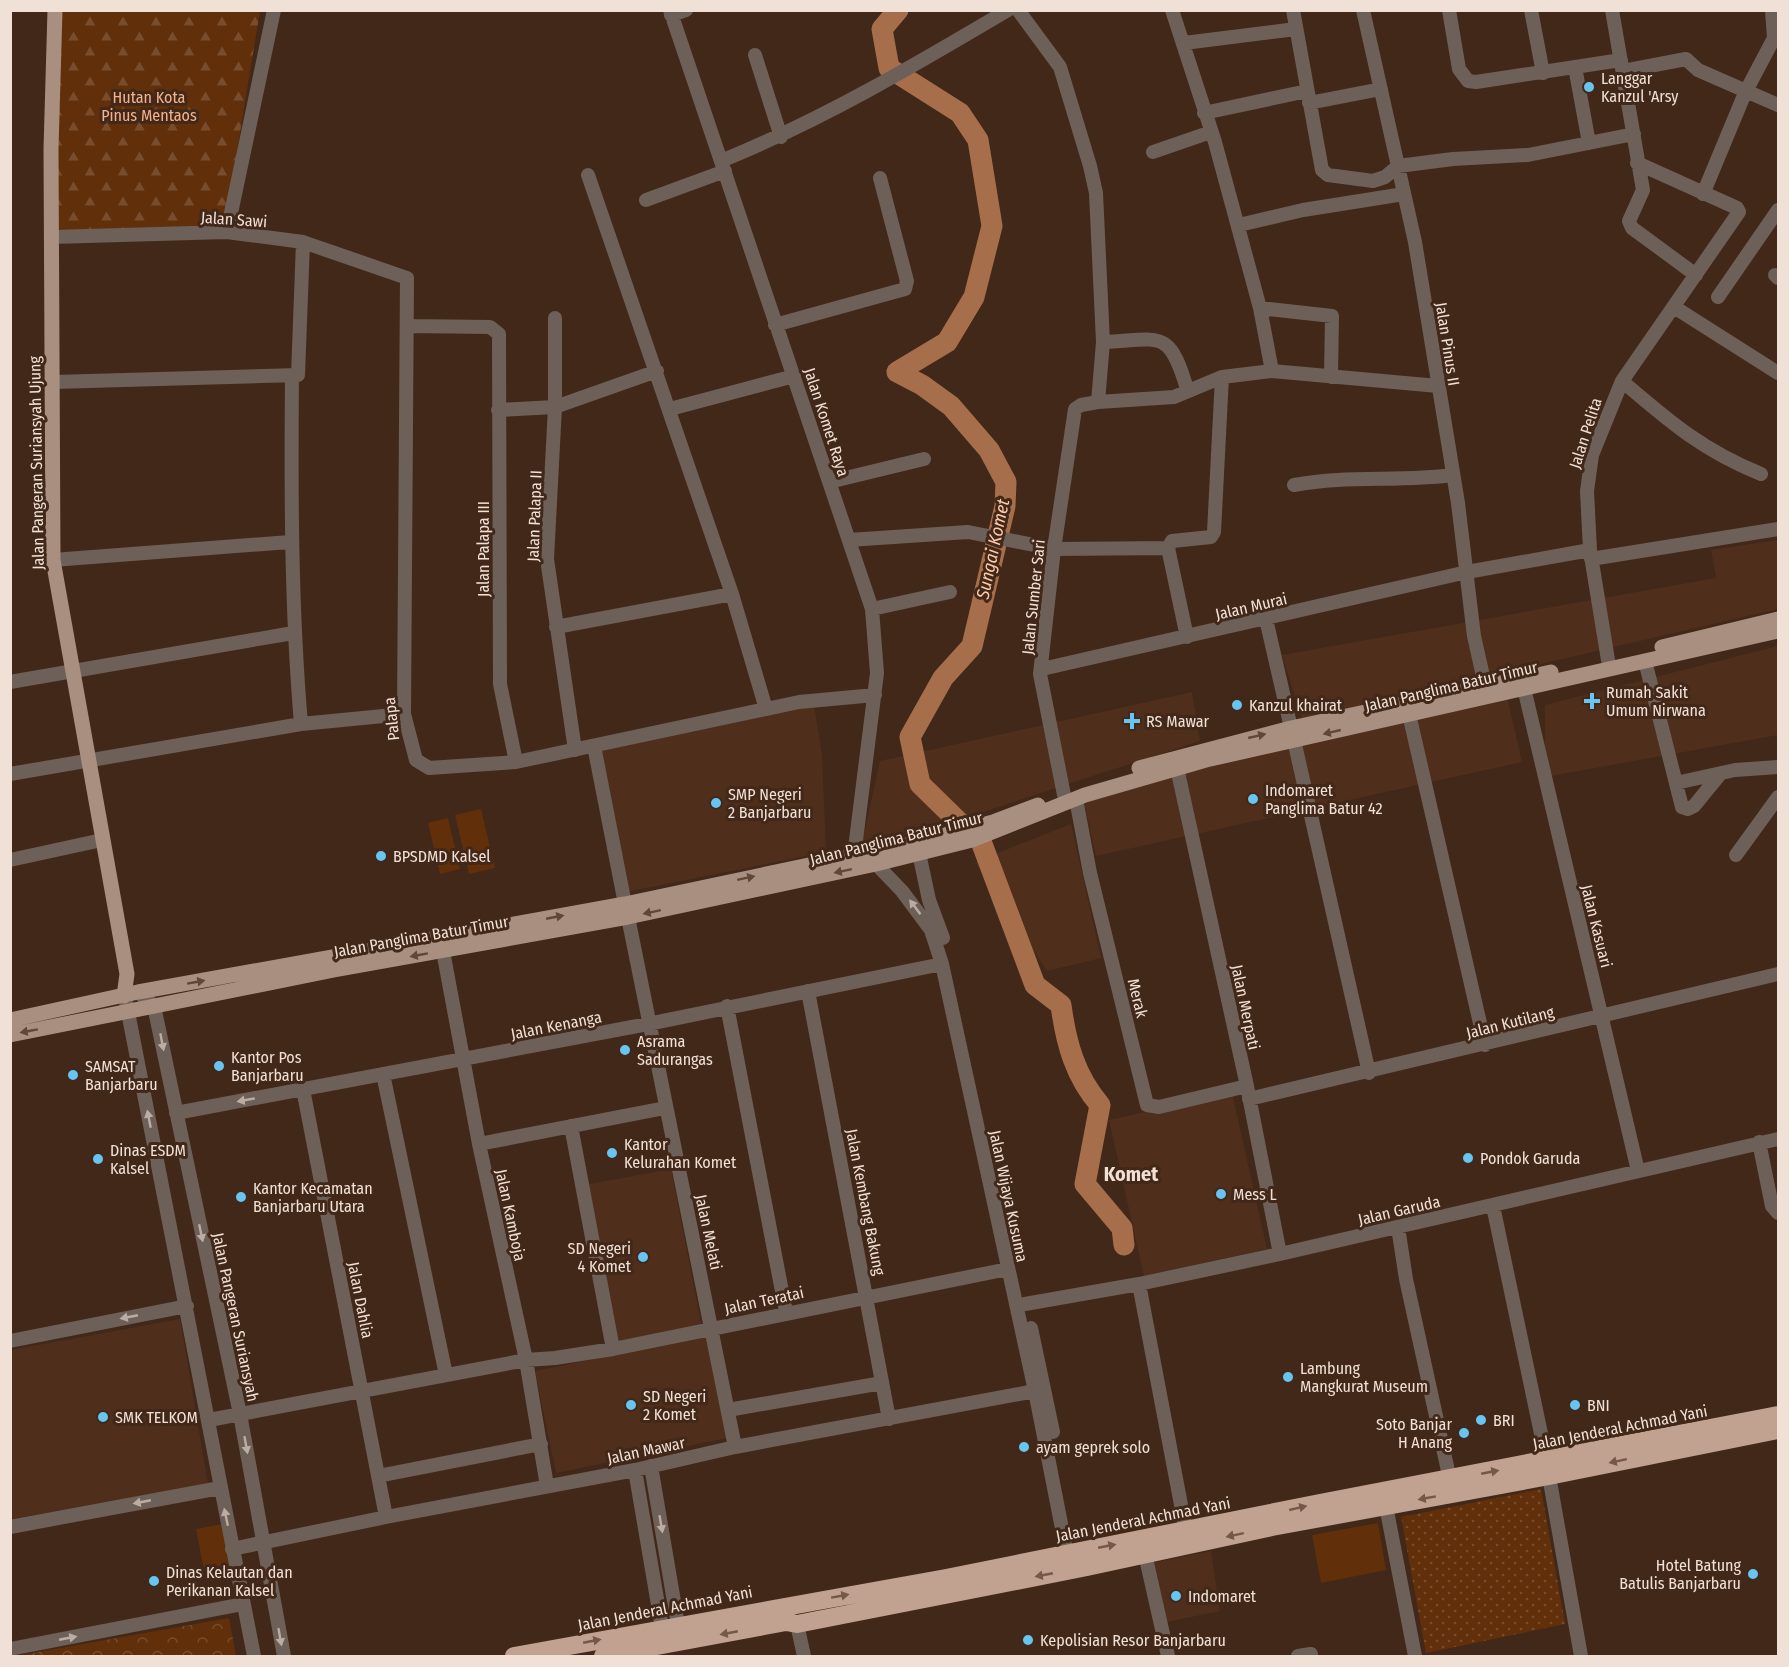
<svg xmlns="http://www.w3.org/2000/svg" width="1789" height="1667" font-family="'Fira Sans Condensed',sans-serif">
<defs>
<pattern id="forest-firs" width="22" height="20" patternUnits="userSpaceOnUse" patternTransform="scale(1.5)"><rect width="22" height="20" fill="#612f0a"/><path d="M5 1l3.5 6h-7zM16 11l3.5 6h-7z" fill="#784d2d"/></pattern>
<pattern id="park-crowns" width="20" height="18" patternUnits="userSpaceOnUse" patternTransform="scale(1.5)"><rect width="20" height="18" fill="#612f0a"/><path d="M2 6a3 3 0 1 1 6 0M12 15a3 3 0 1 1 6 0" fill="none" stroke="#784d2d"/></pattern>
<pattern id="garden-dots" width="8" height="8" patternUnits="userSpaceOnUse" patternTransform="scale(1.5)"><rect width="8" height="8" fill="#612f0a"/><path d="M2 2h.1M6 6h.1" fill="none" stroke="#784d2d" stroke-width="1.8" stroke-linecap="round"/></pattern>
</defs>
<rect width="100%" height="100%" fill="#422819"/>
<path fill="#4f2f1c" d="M1778 540V609L1302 719 1282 655 1716 578 1711 550Z
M1778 646V735L1545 777V705Z
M1192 692 1200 741 860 852 880 761Z
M1506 692 1522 762 1096 856 1083 798Z
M814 706 822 754 826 852 626 892 597 747Z
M1071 824 1101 958 1047 971 975 862Z
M1232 1093 1267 1249 1144 1276 1109 1120Z
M671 1169 702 1328 616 1345 585 1185Z
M180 1319 208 1484 11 1519V1350Z
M707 1337 727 1438 556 1473 535 1371Z
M1211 1551 1220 1611 1162 1623 1152 1563Z"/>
<path fill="#612f0a" d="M481 809 495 868 469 874 455 815Z
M448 818 460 869 440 874 428 823Z
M1378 1523 1386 1570 1321 1583 1312 1535Z
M222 1524 231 1576 206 1581 196 1529Z"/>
<path fill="url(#forest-firs)" d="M59 11H260L224 230 56 234Z"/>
<path fill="url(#park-crowns)" d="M229 1618 236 1656H16Z"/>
<path fill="url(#garden-dots)" d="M1541 1489 1565 1624 1426 1653 1401 1517Z"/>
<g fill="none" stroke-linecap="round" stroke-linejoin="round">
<path stroke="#a76e4b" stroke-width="21" d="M898 10 882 29 889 68 960 113 978 140 992 226 974 297 947 342 897 372 922 385 951 406 989 450 1006 482 1005 506 972 646 943 678 910 737 920 784 964 827
M982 844 1035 985 1061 1005C1066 1043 1075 1076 1100 1105L1085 1184 1122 1228 1124 1245"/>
<path stroke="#6d6058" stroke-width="14" d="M670 10 872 609 877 673 854 856
M1018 10 1060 67 1090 166 1096 193 1103 342C1160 340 1169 327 1187 389
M1172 10 1215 142 1260 308
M1293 10 1322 170 1328 175 1373 181 1385 177 1398 166 1453 159 1528 155 1634 134
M1363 10 1415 242 1458 503 1474 636 1485 685
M1449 10 1459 69 1468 81 1476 82 1621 60
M1531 10 1543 73
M1612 10 1643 190 1629 221 1632 228 1696 275
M671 15 686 10
M1184 43 1296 29
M755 55 781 137
M1575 67 1589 143
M1623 71 1686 59 1698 70 1778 105
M1309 103 1381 89
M1204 113 1307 91
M1153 152 1211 132
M721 161C822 120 915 65 1008 10
M588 175 732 594 766 709
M1703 194 1745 93 1774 38 1772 10
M646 200 725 171
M1239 225 1303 210 1404 194
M227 232 274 10
M52 237 227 232 303 242 407 278 404 714 416 760 429 768 516 762 799 702 875 695
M1775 275 1778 278
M1718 297 1778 210
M1674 307 1778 373
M555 318V407L547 559 575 750
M775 325 905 289 907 281 880 178
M409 326 490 327 499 334 500 684 516 762
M1272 371 1260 308 1332 316 1331 377
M292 375C291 492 291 607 301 724
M1622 381C1670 422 1702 450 1761 474
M54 382 298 375 303 242
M1098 402 1103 342
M670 409 794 376
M498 410 555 407 657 371
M829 482 924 459
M1294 485C1347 475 1400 482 1453 475
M849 540 968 532 1054 549 1168 548 1172 541 1211 537 1214 532 1222 377
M1168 548 1187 637
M1591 559 1778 529
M53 560 290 542
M872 609 950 592
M1266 619 1291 728
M556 627 732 594
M1608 660 1590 550 1587 491 1592 455 1622 381 1739 212 1737 208 1637 163
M1645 661 1682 807 1688 809 1694 806 1721 773
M1042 669 1467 572 1590 550
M10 682 293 633
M1524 688 1638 1171
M1409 714 1485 1045
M1294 740 1369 1073
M594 746 625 904
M1177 768 1247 1086 1280 1254
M10 774 301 724 404 714
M1676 783 1735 770 1778 767
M1064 795 1040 674 1054 549 1075 409 1081 405 1098 402 1174 397 1222 377 1272 371 1438 386
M1076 799 1090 873 1147 1105 1159 1107 1247 1086
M919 853 929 900 943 938
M1736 855 1778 797
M10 860 102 840
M876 864 902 891 931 930 942 964 1035 1391 1067 1554
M628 917 735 1447
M443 951 479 1144 526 1360 547 1486
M808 991 889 1419
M138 992 154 1006 240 1414 284 1656
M126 1002 254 1656
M727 1006 786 1312
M383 1074 446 1375
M303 1089 386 1517
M1249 1099 1778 974
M176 1113 648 1024 942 964
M571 1126 613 1349
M1759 1142 1772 1206 1778 1213
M479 1144 665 1108
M1493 1206 1547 1462
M1398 1227 1406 1279 1450 1480
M1139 1284 1186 1531
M1025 1304 1139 1284 1280 1254 1778 1139
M1031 1328 1053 1432
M10 1341 187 1306
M728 1410 882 1383
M209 1420 526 1360 555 1358 613 1349 1008 1269
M651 1466 678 1625
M635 1470 662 1628
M378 1476 541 1444
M1549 1476 1581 1656
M1386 1506 1415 1656
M10 1527 220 1488
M232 1549 386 1517 635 1470 735 1447 1035 1391
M1145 1554 1168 1656
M797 1624 804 1656
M10 1649 243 1604
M1298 1656 1311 1654"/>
<path stroke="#a98f80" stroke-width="15" d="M55 10 51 149 53 560 127 974 124 996
M1662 647 1778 619
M1139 768 1291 728 1551 672
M10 1020 138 992 625 904 918 842 993 822 1038 805
M10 1035 334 970 628 917 876 864 972 840 1085 795 1206 760 1778 631"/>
<path stroke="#c1a18f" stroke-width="18" d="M514 1656 946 1578 1325 1502 1778 1415
M603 1656 786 1622 797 1624 1087 1567 1272 1527 1549 1476 1778 1430"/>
</g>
<defs><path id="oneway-solid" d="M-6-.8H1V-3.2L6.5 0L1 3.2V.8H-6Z" transform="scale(1.5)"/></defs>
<g fill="#614738">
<use href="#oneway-solid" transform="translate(1332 732) rotate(167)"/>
<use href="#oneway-solid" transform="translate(1257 736) rotate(-13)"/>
<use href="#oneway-solid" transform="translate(843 871) rotate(168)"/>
<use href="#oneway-solid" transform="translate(746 878) rotate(-12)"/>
<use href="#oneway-solid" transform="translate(652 912) rotate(168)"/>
<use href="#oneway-solid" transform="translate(555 917) rotate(-11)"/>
<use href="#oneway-solid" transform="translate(419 955) rotate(170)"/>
<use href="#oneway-solid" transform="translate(196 982) rotate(-10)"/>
<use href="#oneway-solid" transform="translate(29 1031) rotate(170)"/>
</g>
<g fill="#bcada4">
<use href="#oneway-solid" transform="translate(915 907) rotate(-127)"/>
<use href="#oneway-solid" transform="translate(162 1042) rotate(79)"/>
<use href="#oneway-solid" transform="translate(246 1100) rotate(170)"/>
<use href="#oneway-solid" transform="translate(149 1119) rotate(-101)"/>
<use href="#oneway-solid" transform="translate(201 1233) rotate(78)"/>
<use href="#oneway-solid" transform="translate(129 1317) rotate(169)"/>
<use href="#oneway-solid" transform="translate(246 1445) rotate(80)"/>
<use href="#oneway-solid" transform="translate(142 1502) rotate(169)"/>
<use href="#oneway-solid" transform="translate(226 1517) rotate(-102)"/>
<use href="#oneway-solid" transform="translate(661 1524) rotate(80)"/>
<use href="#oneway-solid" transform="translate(280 1637) rotate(80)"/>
<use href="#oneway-solid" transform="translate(68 1638) rotate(-11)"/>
</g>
<g fill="#755848">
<use href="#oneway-solid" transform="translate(1618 1461) rotate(168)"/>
<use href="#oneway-solid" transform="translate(1490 1472) rotate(-11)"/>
<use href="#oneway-solid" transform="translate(1427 1498) rotate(170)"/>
<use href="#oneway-solid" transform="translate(1298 1508) rotate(-13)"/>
<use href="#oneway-solid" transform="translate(1235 1535) rotate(168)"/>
<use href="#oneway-solid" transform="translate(1107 1546) rotate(-11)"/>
<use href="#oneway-solid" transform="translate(1044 1575) rotate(169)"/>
<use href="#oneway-solid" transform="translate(840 1596) rotate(-10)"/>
<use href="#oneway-solid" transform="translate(729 1633) rotate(169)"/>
<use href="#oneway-solid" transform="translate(592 1641) rotate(-11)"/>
</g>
<g fill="#68c4f0" stroke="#422819" stroke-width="2">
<circle cx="1589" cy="87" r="6"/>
<path d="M1589 692h6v6h6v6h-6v6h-6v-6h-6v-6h6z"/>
<circle cx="1237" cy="705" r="6"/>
<path d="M1129 712h6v6h6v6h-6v6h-6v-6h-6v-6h6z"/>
<circle cx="1253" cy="799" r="6"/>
<circle cx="716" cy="803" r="6"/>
<circle cx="381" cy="856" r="6"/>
<circle cx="625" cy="1050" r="6"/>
<circle cx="219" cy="1066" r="6"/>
<circle cx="73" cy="1075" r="6"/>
<circle cx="612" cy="1153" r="6"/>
<circle cx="1468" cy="1158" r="6"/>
<circle cx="98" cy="1159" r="6"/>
<circle cx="1221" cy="1194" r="6"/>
<circle cx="241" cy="1197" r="6"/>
<circle cx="643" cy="1257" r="6"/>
<circle cx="1288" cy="1377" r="6"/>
<circle cx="631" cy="1405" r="6"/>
<circle cx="1575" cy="1405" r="6"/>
<circle cx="103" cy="1417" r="6"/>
<circle cx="1481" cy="1420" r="6"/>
<circle cx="1464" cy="1433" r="6"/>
<circle cx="1024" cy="1447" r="6"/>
<circle cx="1753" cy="1574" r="6"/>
<circle cx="154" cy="1581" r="6"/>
<circle cx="1176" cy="1596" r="6"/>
<circle cx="1028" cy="1640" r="6"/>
</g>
<g text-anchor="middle" stroke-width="6" stroke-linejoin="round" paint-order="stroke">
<g font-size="16" fill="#f1e0d6" stroke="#422819" text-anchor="start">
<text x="1601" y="84">Langgar<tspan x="1601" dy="18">Kanzul 'Arsy</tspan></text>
<text x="1606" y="698">Rumah Sakit<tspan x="1606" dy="18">Umum Nirwana</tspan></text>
<text x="1249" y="711">Kanzul khairat</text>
<text x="1146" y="727">RS Mawar</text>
<text x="1265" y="796">Indomaret<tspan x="1265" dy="18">Panglima Batur 42</tspan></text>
<text x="728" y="800">SMP Negeri<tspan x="728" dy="18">2 Banjarbaru</tspan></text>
<text x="393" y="862">BPSDMD Kalsel</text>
<text x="637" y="1047">Asrama<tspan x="637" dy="18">Sadurangas</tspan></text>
<text x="231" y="1063">Kantor Pos<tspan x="231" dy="18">Banjarbaru</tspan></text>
<text x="85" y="1072">SAMSAT<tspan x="85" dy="18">Banjarbaru</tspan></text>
<text x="624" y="1150">Kantor<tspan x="624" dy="18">Kelurahan Komet</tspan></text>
<text x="110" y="1156">Dinas ESDM<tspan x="110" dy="18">Kalsel</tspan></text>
<text x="1480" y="1164">Pondok Garuda</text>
<text x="253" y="1194">Kantor Kecamatan<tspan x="253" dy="18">Banjarbaru Utara</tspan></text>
<text x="1233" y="1200">Mess L</text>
<text x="631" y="1254" text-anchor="end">SD Negeri<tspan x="631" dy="18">4 Komet</tspan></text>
<text x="1300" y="1374">Lambung<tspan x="1300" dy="18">Mangkurat Museum</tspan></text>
<text x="643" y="1402">SD Negeri<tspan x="643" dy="18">2 Komet</tspan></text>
<text x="1587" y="1411">BNI</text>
<text x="115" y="1423">SMK TELKOM</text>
<text x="1493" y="1426">BRI</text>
<text x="1452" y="1430" text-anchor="end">Soto Banjar<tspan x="1452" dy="18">H Anang</tspan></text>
<text x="1036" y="1453">ayam geprek solo</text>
<text x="1741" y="1571" text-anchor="end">Hotel Batung<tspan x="1741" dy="18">Batulis Banjarbaru</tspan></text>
<text x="166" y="1578">Dinas Kelautan dan<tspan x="166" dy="18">Perikanan Kalsel</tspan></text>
<text x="1188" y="1602">Indomaret</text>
<text x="1040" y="1646">Kepolisian Resor Banjarbaru</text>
</g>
<g font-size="16" fill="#f5b28a" stroke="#422819">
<text x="149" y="103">Hutan Kota<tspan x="149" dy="18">Pinus Mentaos</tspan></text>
</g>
<g font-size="16" fill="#f1e0d6" stroke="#422819">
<text transform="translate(234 219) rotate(4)" y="6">Jalan Sawi</text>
<text transform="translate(1448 344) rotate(81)" y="6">Jalan Pinus II</text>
<text transform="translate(827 422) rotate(72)" y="6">Jalan Komet Raya</text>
<text transform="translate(1585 433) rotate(-72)" y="6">Jalan Pelita</text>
<text transform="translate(36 463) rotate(-91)" y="6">Jalan Pangeran Suriansyah Ujung</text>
<text transform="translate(534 516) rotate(-88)" y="6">Jalan Palapa II</text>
<text transform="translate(483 549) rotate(-90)" y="6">Jalan Palapa III</text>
<text transform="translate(1033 597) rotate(-84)" y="6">Jalan Sumber Sari</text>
<text transform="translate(1251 606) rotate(-13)" y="6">Jalan Murai</text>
<text transform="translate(1451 686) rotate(-13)" y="6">Jalan Panglima Batur Timur</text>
<text transform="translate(391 719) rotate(-96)" y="6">Palapa</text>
<text transform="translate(896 838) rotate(-14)" y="6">Jalan Panglima Batur Timur</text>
<text transform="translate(1597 926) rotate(76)" y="6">Jalan Kasuari</text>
<text transform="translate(421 936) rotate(-10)" y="6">Jalan Panglima Batur Timur</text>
<text transform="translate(1138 998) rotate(76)" y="6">Merak</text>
<text transform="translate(1246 1007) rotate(78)" y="6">Jalan Merpati</text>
<text transform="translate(1510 1022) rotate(-14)" y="6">Jalan Kutilang</text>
<text transform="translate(556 1025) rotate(-11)" y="6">Jalan Kenanga</text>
<text transform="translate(1009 1196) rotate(78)" y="6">Jalan Wijaya Kusuma</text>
<text transform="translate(866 1202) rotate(79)" y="6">Jalan Kembang Bakung</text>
<text transform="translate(1399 1210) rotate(-13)" y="6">Jalan Garuda</text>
<text transform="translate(511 1215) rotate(78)" y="6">Jalan Kamboja</text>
<text transform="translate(709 1232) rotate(78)" y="6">Jalan Melati</text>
<text transform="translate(361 1300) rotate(79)" y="6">Jalan Dahlia</text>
<text transform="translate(764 1300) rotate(-12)" y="6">Jalan Teratai</text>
<text transform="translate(236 1317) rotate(78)" y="6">Jalan Pangeran Suriansyah</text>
<text transform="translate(1620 1427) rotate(-11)" y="6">Jalan Jenderal Achmad Yani</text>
<text transform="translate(646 1450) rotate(-12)" y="6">Jalan Mawar</text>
<text transform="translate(1143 1519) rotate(-11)" y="6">Jalan Jenderal Achmad Yani</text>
<text transform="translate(665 1608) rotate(-11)" y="6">Jalan Jenderal Achmad Yani</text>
</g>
<g font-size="18" font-style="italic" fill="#fecaac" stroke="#422819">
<text transform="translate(993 549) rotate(-78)" y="6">Sungai Komet</text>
</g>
<g font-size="20" font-weight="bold" fill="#f1e0d6" stroke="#422819">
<text x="1131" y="1181">Komet</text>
</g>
</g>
<rect width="1789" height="1667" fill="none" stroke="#f1e0d6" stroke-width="24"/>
</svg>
